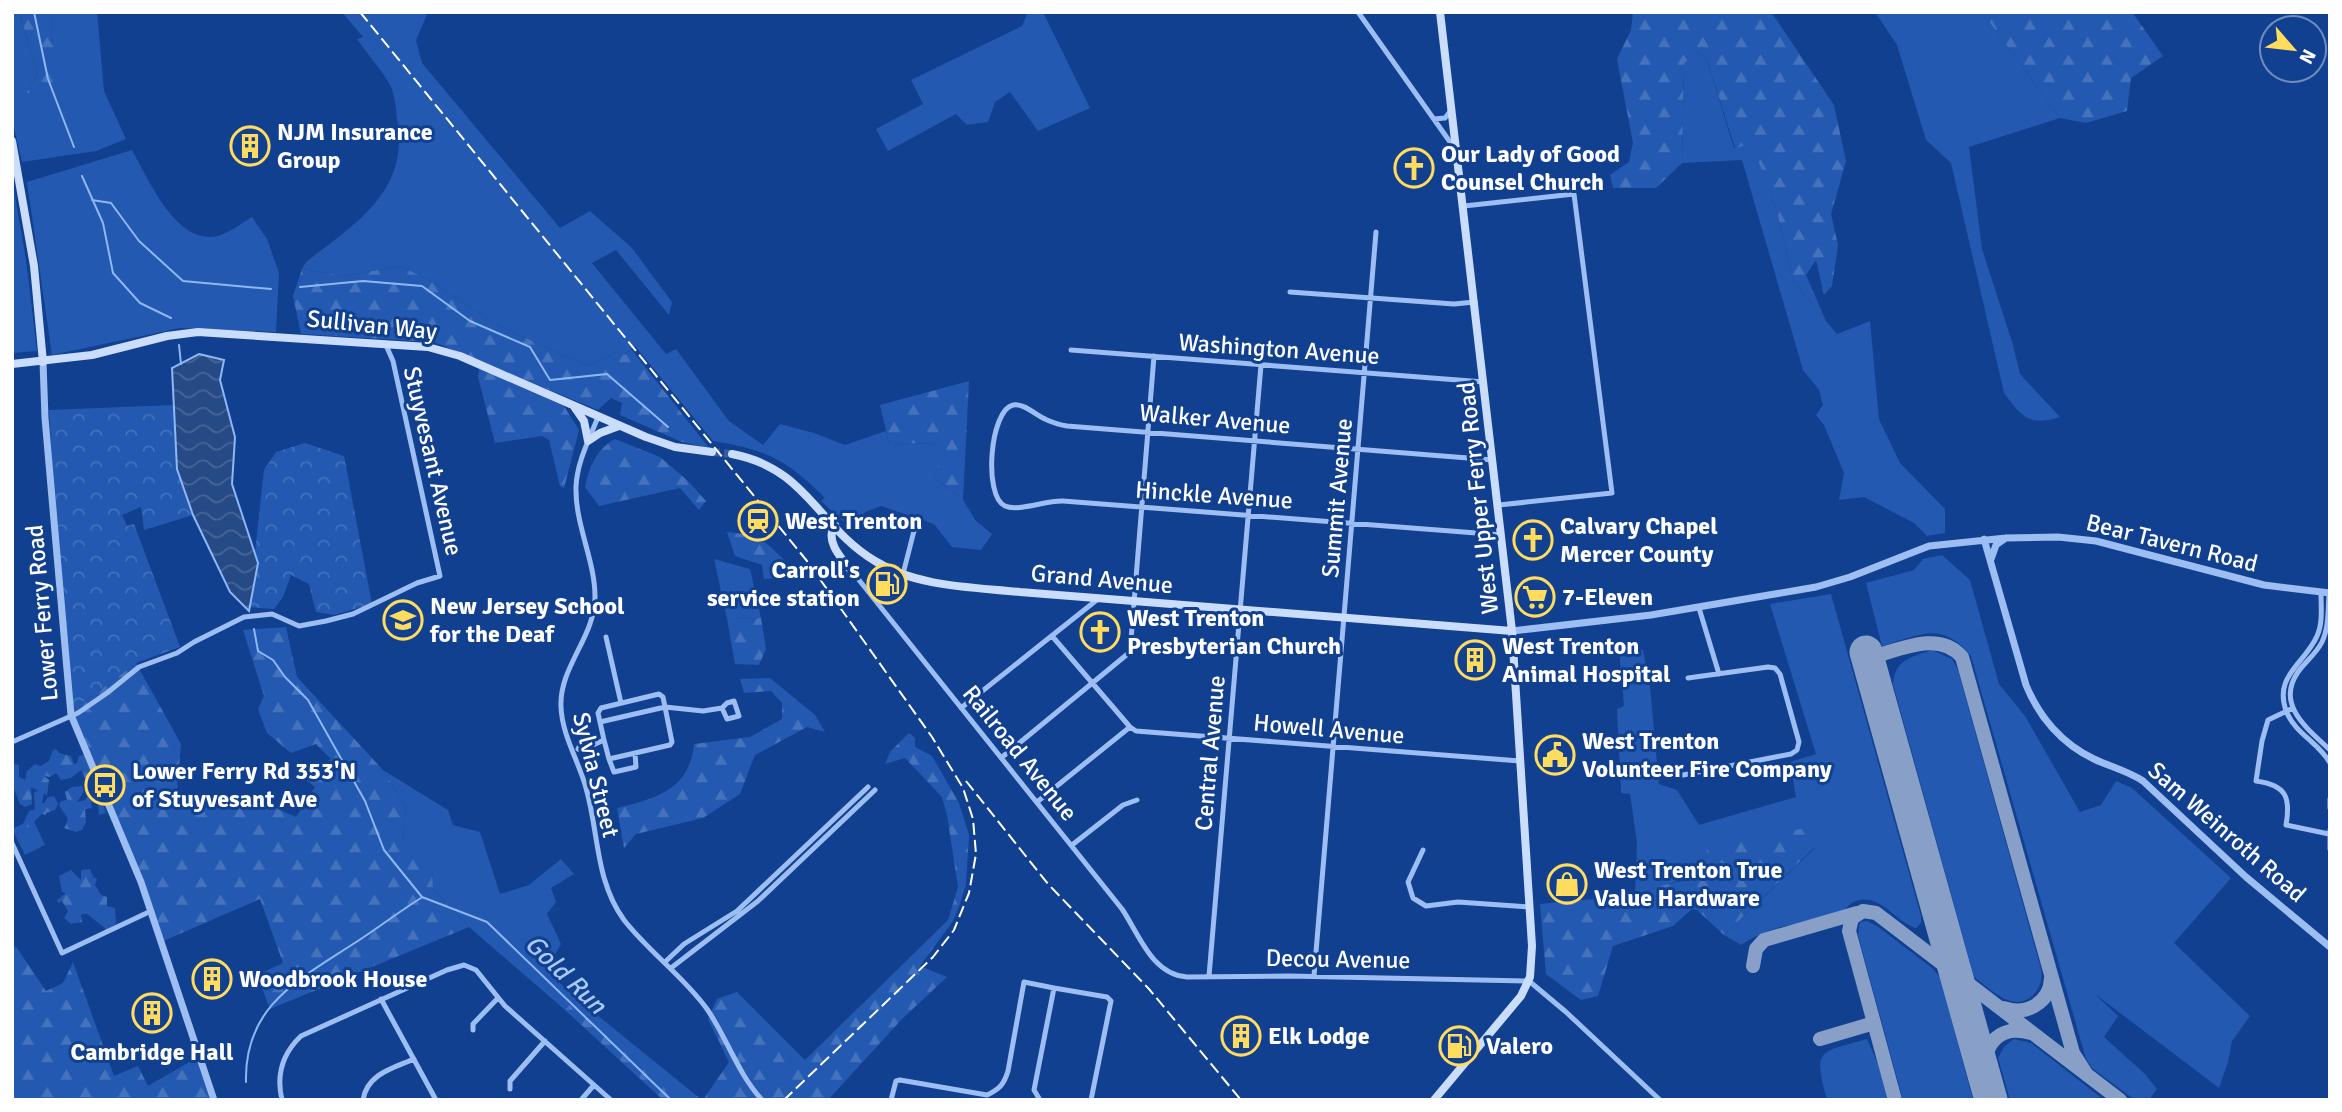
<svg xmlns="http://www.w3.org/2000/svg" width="2342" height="1112" font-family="Signika,sans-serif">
<defs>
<pattern id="forest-firs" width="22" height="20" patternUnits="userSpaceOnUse" patternTransform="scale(1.75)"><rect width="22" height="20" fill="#2359b0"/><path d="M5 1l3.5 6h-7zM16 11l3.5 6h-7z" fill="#4472bc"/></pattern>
<pattern id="park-crowns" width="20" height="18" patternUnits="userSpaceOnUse" patternTransform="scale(1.75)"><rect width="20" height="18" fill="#2359b0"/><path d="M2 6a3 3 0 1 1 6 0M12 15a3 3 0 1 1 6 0" fill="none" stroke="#4472bc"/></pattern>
<pattern id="water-waves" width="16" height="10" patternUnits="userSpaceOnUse" patternTransform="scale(1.75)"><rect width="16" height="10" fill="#264a85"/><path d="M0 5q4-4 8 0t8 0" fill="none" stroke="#476597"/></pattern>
</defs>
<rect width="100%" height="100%" fill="#114090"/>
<path fill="#2359b0" d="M12 12H19L38 73 26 93 57 90 51 26 53 12H97L104 91 126 139 96 151 22 162 12 120Z
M342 12H428L416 40 422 63 560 228 590 211 632 248 672 302 669 315 616 250 592 263 666 354 676 349 729 421 763 445 780 424 814 433 845 445 886 431 889 443 944 444 935 478 963 500 976 521 992 534 981 550 952 547 934 524 881 506 865 512 854 531 821 501 825 498C786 459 767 450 713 441L635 346 623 355 620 351 588 366 495 324 434 283 401 266 343 276 302 269 306 262C356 223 410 191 397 119 396 109 395 96 391 87 382 70 368 55 357 39L363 37Z
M1028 12H1043L1090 108 1038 131 1010 92 995 102 988 122 967 125 956 114 888 151 876 129 923 104 911 80 1022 26Z
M1875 12H1982L2060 118 1969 147 1982 249 2013 345 2020 374 2060 417C2029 427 2022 417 2004 393L1951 163 1926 140 1897 45Z
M1696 52 1706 57 1734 148 1752 143 1777 212 1794 283 1837 334 1870 321 1879 419 1900 463 1945 509V533L1927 536 1914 523 1864 497 1839 500 1844 473 1824 425 1816 415 1823 405 1819 390 1803 370 1742 160 1682 163 1684 64Z
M132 150C148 178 176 246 218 236 229 233 242 223 252 217L267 239 279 273 276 332 180 328 52 355 27 182Z
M12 179 26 260 37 351 12 353Z
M1942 555 1970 580 1999 684 2025 716 2080 812 2101 805 2116 781 2132 788 2231 878 2174 943 2250 1016 2232 1041 2228 1062 2219 1088 2095 994 2118 1016 2104 1037 2145 1074 2157 1089 2149 1100H2135L2092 1068 2086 1059 1971 656C1941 620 1921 635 1882 646L1866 583 1914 570 1923 559Z
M714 559 750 569 761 618 727 619Z
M1831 594 1921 916V923L1916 928C1899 923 1887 904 1870 900 1852 897 1849 907 1838 915 1829 922 1797 924 1785 926 1768 930 1755 936 1741 945L1724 935 1815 848 1667 884 1635 895 1637 842 1630 794 1621 793 1617 709 1624 706 1619 648 1643 650 1650 687 1659 784 1677 790 1699 825 1796 797 1790 762 1816 754 1770 604Z
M1932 650 1952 659 1958 670 2041 969C2043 978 2040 989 2033 995 2013 1014 1991 989 1974 977L1893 684C1895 659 1912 657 1932 650Z
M383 770 448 810 453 825 480 832 500 894 529 885 561 859 574 874 551 888 556 902 547 914 561 944 546 970 576 998 565 1010 469 927 433 889 432 868 403 839 406 808Z
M33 819 45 845 25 855 12 829Z
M1867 921 1877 926 1932 968 1940 977 1973 1100H1903L1858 935 1860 922Z
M1867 1039 1878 1064 1889 1100H1827C1813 1048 1818 1053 1867 1039Z
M2014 1039 2031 1043 2104 1100H2010L1998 1058 2004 1047Z"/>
<path fill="url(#forest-firs)" d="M19 12H53L51 26 58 91 26 93 38 73Z
M1633 12H1771L1834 105 1846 161 1831 214 1838 245 1832 286 1824 295 1816 260 1806 275 1826 321 1794 283 1777 212 1752 144 1735 148 1706 57 1696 52 1684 64 1682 163 1656 188H1613L1610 175 1629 162 1633 143 1617 59 1631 30Z
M1982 12H2132L2163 56 2131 78 2127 111 2086 123 2060 118Z
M401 266 434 283 495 324 588 366 620 351 624 355 631 349 709 448 682 442 620 415 622 403 611 398 598 410 434 342 301 334 293 296 302 269 343 276Z
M479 368 564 406 579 430 564 488 560 486 549 440 542 436 495 443 478 377Z
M969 381 963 500 935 478 943 444 889 443 880 405Z
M615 439 660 457 688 481 706 501 699 510 680 488 599 506 585 487C589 468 597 448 615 439Z
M727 532C762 535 766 542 790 566L782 578 764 579 762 565 735 556Z
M761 618 766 649 759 665 735 664 727 619Z
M286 627 297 677 383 770 406 808 403 839 432 868 433 889 469 927 270 1009 257 975 283 963 260 899 161 942 72 710 136 663 181 744 176 802 243 806 246 794 296 817 315 787 302 777 331 759 316 744 291 753 267 733 258 709 264 696 243 630Z
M770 678 815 715 825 732 807 727 755 755 740 794 703 818 636 834 624 848 617 808C656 799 690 789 694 744L750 737 782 719V703L771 691 744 693 740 679Z
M909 733 915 738V747L932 756 959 803 969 835 966 884 960 904 953 921 920 966 947 977 902 1019 828 1100H703L729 1062 708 1019 717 999 737 992 805 1060 948 920 958 887 947 815 942 797 905 758 885 764 890 752Z
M56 749 59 753 71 756 74 764 77 763 79 756 87 754 106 813 99 815 98 804 91 802 92 808 85 809 86 822 82 830 76 832 64 828 68 819 59 805 61 801 67 800 65 792 72 787 82 786 84 791 77 802 85 800 93 789 86 781 81 770 71 778 61 780 56 773 50 777 44 776 49 780 47 796 44 793 42 803H44L48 797 54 796 58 804 55 810 46 813V815L42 814 27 828 23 824 29 811 35 809 34 792 39 791 31 787 32 804 25 807 20 804 12 784V764L19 765V777L25 780 27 771 35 764 41 766 49 761 53 750Z
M1806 828 1815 847 1724 935 1697 910 1692 909 1673 926 1613 946 1598 996 1581 1000 1546 974 1540 904 1635 895 1667 884 1705 877 1707 845Z
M90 869 93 877 97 879 95 885 101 895 107 897V906L115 908 116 924 107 930 86 913 81 915 82 922 71 924 64 918 68 911 62 901 58 903 57 900 66 893 62 892 59 876 71 870 81 880V870Z
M12 945 17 948 46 991 63 983 73 962 114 1076 138 1066 148 1086 198 1057 214 1100H12Z
M576 998 702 1100H663L565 1010Z"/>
<path fill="url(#park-crowns)" d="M174 405 177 469 193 515 144 530 141 507 122 515 127 526 134 524 180 647 136 663 72 710 62 636 49 410Z
M305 443 344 456 372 604 334 615 316 612 309 584 291 575 283 597 274 609 249 607 264 470 276 452Z"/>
<path fill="url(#water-waves)" stroke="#8eb7f6" stroke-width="2" d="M199 354 224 360 220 380 235 437 232 484 258 563 249 611 230 592 193 515 177 469 172 368Z"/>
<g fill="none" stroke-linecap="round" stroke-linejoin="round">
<path stroke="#8eb7f6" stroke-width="2" d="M34 12 48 79 74 147
M82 176 103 223 113 273 140 303 171 318
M92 200 111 203 139 241 183 281 271 289
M300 287 363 281 422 286 470 321 530 347 550 380 607 374 668 427
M179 345 181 364
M254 629 258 651 273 660 285 677 308 700 365 801 384 850 422 897 487 922 671 1100
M246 1082C244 1008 296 981 350 946 374 931 397 913 421 898"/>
<path stroke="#88a0c8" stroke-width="14" d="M1868 658C1898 651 1938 629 1962 657L2073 1053 2087 1075
M1753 966 1756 949 1764 940 1857 913
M2004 1008C2026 1016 2050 1003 2051 978
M1820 1039 1874 1023
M1983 1073C1985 1043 1999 1024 2031 1033
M1895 1100 1849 931 1852 918 1863 911 1876 913 2120 1100"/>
<path stroke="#88a0c8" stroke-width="33" d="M1866 652 1991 1100"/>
<path stroke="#355da1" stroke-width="8" stroke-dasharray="8 4" stroke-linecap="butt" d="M712 452 732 454"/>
<path stroke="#9dbef2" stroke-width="5" d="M1358 12 1455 149
M1434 119 1445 118 1452 109
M1464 206 1574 194 1612 493 1499 505
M1290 292 1454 304 1475 302
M1071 350 1484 382
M598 417C589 440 577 462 576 487 575 525 595 560 595 597 595 637 559 667 561 707 562 735 579 762 586 788 599 833 595 880 624 920 649 952 683 976 707 1009 727 1038 738 1074 762 1100
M1493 460 1067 426C1060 425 1054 423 1047 420 1036 416 1025 403 1013 405 990 410 983 496 1005 506 1018 512 1047 500 1063 501L1502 535
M903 574 916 523
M855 575 1122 909C1139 934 1152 975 1187 977L1289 976 1529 981 1566 1012 1660 1100
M2321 593C2321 607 2323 623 2317 636 2305 664 2272 676 2287 713 2296 734 2319 743 2330 763
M2329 593C2328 609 2329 627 2322 642 2316 654 2305 662 2298 672 2275 705 2308 729 2330 750
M1699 608 1719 674
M1052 636 1130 727 1136 731 1520 761
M606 637 621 703
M961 708 1098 599
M2293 708 2268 720 2262 741 2256 781C2286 785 2291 797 2286 825L2329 834
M600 722 665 707 703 711 722 708 727 703 734 701 739 716 727 719 722 708
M12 742 78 713 107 693 139 667 177 653 194 642 244 617 272 614 299 626 326 621 353 614 417 583 440 576 393 361 385 343
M596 743 592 741 580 745 578 749 582 750 604 740 598 713 601 708 659 694 663 697 672 742 670 745 609 759 604 740
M1001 758 1130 652 1154 356
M609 759 614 772 636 767 635 753
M1683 775 1791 754 1797 750 1799 742 1780 674 1775 668 1768 667 1688 678
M2330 799V808
M1037 802 1130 727
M2330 830V849
M12 843 62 953 151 911
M1072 845 1123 805 1137 800
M1423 850 1408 882 1413 898 1426 906 1458 902 1530 907
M665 962 684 944 737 911 868 787
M671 968 758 901 875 790
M1209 976 1261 365
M1314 976 1376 232
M1054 988 1107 997 1111 1001 1091 1100
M381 999 436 1100
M473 1030V1024L498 998
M510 1089V1081L545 1041
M282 1100C276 1075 282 1054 301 1036L447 970 464 965 476 970 505 1006 611 1100
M363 1100C367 1074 393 1068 414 1059
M581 1100 594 1085
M891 1100 896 1081 900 1080 987 1095C1000 1089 1004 1084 1008 1071L1024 982 1054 988 1034 1090 1040 1100"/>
<path stroke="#9dbef2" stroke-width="7" d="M43 362 45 418 71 715 141 882 214 1100
M1984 539 2026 685C2039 717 2062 744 2094 759 2111 767 2128 771 2143 781L2246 877 2330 947
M1991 559 1996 545 2006 538
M1512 631 1651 615 1816 587 1850 577 1929 546 2006 538 2058 537 2096 541 2264 585 2330 593"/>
<path stroke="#cbddfc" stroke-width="8" d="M12 141 34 266 43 362
M12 364 92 355 167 336 198 332 428 347 460 356 646 437 675 447 712 452
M575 408 584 421 588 441 600 433 619 426
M732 454C807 468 818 527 875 561 916 587 973 587 1020 592L1512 631
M835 525C823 542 845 562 855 575
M1434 1100 1521 996 1530 977 1532 946 1512 631 1440 12"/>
<path stroke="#fff" stroke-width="2" stroke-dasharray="12 5" stroke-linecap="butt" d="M360 12 807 561 932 737 963 788 973 819 976 854 969 893 954 930 933 957 784 1100
M966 781 1048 884 1149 989 1241 1100"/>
</g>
<defs>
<g id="building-ring" transform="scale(2.0125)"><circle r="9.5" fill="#114090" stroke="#ffdb5e" stroke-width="1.5"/><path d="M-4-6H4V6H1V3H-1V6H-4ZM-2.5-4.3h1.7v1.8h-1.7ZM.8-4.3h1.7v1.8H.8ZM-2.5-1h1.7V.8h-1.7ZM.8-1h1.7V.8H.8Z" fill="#ffdb5e"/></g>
<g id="church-ring" transform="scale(2.0125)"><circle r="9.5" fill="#114090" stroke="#ffdb5e" stroke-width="1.5"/><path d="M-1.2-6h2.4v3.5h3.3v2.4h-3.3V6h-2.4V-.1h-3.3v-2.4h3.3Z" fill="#ffdb5e"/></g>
<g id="station-ring" transform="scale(2.0125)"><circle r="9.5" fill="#114090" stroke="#ffdb5e" stroke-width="1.5"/><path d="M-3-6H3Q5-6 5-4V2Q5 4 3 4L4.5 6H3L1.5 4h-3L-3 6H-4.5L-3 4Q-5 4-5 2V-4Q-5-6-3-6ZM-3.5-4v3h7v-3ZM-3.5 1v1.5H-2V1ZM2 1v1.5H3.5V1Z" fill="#ffdb5e"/></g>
<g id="fuel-ring" transform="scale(2.0125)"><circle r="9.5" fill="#114090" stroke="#ffdb5e" stroke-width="1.5"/><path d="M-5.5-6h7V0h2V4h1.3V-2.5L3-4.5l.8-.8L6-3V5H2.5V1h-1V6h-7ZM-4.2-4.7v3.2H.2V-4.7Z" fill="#ffdb5e"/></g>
<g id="supermarket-ring" transform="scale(2.0125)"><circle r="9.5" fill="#114090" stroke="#ffdb5e" stroke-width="1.5"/><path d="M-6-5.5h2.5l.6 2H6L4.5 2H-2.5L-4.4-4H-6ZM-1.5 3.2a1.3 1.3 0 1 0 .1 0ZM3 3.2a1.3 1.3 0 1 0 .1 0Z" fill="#ffdb5e"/></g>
<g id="school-ring" transform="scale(2.0125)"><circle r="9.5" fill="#114090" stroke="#ffdb5e" stroke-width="1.5"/><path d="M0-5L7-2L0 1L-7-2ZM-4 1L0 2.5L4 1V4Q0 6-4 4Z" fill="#ffdb5e"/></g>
<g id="civic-ring" transform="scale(2.0125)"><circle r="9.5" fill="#114090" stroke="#ffdb5e" stroke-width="1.5"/><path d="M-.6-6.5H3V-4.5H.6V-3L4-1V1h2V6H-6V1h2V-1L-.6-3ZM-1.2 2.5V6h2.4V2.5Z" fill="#ffdb5e"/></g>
<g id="bus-ring" transform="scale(2.0125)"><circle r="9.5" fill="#114090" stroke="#ffdb5e" stroke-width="1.5"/><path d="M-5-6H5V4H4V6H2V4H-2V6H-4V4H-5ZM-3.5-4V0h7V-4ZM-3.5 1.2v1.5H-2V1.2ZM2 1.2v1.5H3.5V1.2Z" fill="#ffdb5e"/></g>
<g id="shop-ring" transform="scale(2.0125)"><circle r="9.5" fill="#114090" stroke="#ffdb5e" stroke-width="1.5"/><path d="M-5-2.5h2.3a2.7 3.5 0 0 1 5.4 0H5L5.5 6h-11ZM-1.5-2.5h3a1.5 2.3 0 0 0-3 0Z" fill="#ffdb5e"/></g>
</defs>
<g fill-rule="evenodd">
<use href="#building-ring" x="250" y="146"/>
<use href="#church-ring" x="1414" y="168"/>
<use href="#station-ring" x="758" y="521"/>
<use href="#church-ring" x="1533" y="540"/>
<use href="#fuel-ring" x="887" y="584"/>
<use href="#supermarket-ring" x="1535" y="597"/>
<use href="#school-ring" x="403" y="620"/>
<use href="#church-ring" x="1100" y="632"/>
<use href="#building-ring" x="1475" y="660"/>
<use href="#civic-ring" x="1555" y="755"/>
<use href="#bus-ring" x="105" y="785"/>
<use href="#shop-ring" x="1567" y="884"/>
<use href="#building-ring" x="212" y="979"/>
<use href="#building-ring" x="152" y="1013"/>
<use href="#building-ring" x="1241" y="1036"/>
<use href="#fuel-ring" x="1459" y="1046"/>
</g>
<g text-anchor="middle" stroke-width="6" stroke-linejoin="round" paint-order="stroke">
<g font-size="24" font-weight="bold" fill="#fff" stroke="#114090" text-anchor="start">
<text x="277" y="140">NJM Insurance<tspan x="277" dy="28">Group</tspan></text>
<text x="1441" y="162">Our Lady of Good<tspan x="1441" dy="28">Counsel Church</tspan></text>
<text x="785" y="529">West Trenton</text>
<text x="1560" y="534">Calvary Chapel<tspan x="1560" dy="28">Mercer County</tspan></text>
<text x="860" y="578" text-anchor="end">Carroll's<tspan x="860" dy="28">service station</tspan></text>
<text x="1562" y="605">7-Eleven</text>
<text x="430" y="614">New Jersey School<tspan x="430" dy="28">for the Deaf</tspan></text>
<text x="1127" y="626">West Trenton<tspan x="1127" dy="28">Presbyterian Church</tspan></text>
<text x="1502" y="654">West Trenton<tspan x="1502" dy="28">Animal Hospital</tspan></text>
<text x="1582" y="749">West Trenton<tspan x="1582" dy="28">Volunteer Fire Company</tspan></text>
<text x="132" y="779">Lower Ferry Rd 353'N<tspan x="132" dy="28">of Stuyvesant Ave</tspan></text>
<text x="1594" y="878">West Trenton True<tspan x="1594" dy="28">Value Hardware</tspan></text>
<text x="239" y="987">Woodbrook House</text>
<text x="1268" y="1044">Elk Lodge</text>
<text x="1486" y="1054">Valero</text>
<text x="152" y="1060" text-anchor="middle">Cambridge Hall</text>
</g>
<g font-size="24" fill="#fff" stroke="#114090">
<text transform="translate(372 325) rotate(6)" y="8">Sullivan Way</text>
<text transform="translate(1279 349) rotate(4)" y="8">Washington Avenue</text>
<text transform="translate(1215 419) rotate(5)" y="8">Walker Avenue</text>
<text transform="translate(433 461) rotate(77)" y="8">Stuyvesant Avenue</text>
<text transform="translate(1214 495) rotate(4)" y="8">Hinckle Avenue</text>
<text transform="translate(1337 498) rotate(-85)" y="8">Summit Avenue</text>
<text transform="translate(1478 498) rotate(-96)" y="8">West Upper Ferry Road</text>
<text transform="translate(2172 543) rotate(14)" y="8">Bear Tavern Road</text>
<text transform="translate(1102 579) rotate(5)" y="8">Grand Avenue</text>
<text transform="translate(42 613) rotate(-95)" y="8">Lower Ferry Road</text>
<text transform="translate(1329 729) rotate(5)" y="8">Howell Avenue</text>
<text transform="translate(1020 753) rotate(51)" y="8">Railroad Avenue</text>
<text transform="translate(1210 753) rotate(-85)" y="8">Central Avenue</text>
<text transform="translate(596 775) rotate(76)" y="8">Sylvia Street</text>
<text transform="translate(2227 832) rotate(41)" y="8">Sam Weinroth Road</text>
<text transform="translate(1338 959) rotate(1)" y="8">Decou Avenue</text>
</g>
<g font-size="26" font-style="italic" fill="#a8c8f9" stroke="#114090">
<text transform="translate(566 974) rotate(44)" y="9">Gold Run</text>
</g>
</g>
<rect width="2342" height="1112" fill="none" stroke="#ffffff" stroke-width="28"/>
<g transform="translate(2293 49) rotate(118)"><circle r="33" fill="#114090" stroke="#708cbc" stroke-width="2"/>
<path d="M0-5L12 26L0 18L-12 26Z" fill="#ffdb5e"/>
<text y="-10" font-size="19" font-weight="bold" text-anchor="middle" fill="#ffffff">N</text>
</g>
</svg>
